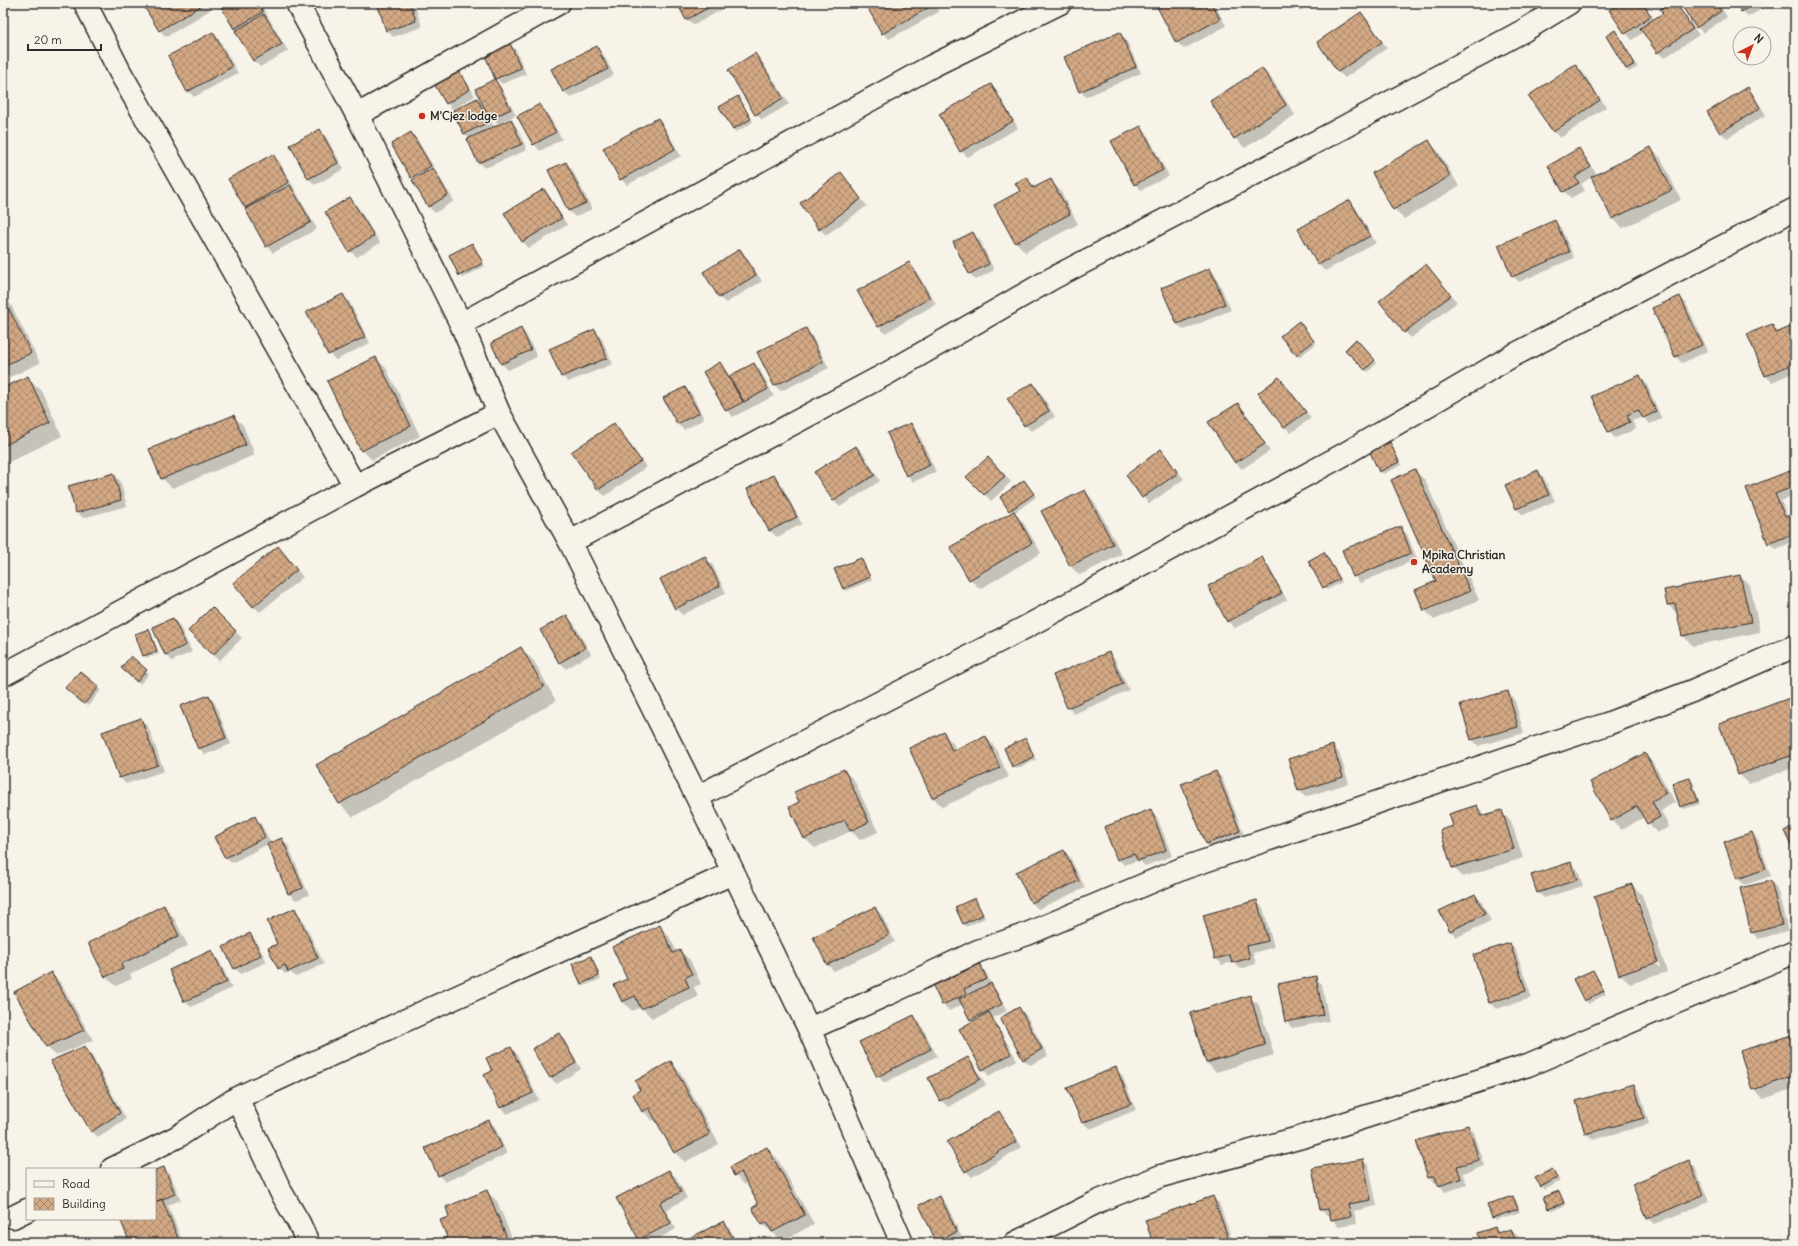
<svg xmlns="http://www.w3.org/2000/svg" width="1798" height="1246" font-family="Delius,sans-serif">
<defs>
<pattern id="building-cross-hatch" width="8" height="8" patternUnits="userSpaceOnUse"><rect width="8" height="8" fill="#d3a884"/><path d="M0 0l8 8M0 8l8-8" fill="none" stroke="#ab896c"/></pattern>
</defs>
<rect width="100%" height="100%" fill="#f7f3e8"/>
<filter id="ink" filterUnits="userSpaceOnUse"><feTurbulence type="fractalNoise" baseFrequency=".025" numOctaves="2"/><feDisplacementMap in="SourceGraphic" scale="8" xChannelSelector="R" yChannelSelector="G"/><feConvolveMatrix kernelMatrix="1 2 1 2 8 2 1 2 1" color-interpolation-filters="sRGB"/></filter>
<g filter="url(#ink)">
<path fill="#0003" fill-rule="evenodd" d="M143 3H205L210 10 166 37 160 30Z
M220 3H260L288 51 260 67 254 61Z
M378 3H414L422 27 393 37 387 30Z
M462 3H483L468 9Z
M678 3H731L732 4 694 25 687 19Z
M866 3H934L939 12 889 39 883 33Z
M1156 3H1214L1226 26 1184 49 1177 42Z
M1292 3H1311L1300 11Z
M1622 3H1643L1655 20 1664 14 1671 3H1676L1699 35 1664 58 1658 52 1644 32 1632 40 1626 33Z
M1681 3H1718L1727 17 1703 33 1697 27Z
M1737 3H1769L1770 4 1748 17Z
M1361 13 1367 19 1387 48 1345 78 1338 72 1318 43Z
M1615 32 1638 67 1629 72 1626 69Z
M213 33 219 39 238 73 194 97 188 91Z
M1120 33 1126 40 1141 73 1086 97 1080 91Z
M509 44 516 50 526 74 502 84 496 78Z
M596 48 603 54 614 75 570 98 564 91Z
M755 54 761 60 789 104 762 120 756 114Z
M1575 65 1582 71 1606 107 1560 138 1554 132 1529 97Z
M456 68 463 75 475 96 455 108 456 110 477 99 485 106 495 80 501 87 516 115 498 124 489 117 495 128 511 121 517 127 527 150 485 168 479 162 470 139 465 134 453 111H454L447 103Z
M1262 69 1272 79 1295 115 1245 148 1235 138Z
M991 85 997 91 1018 128 968 157 961 151Z
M1748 89 1754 95 1766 115 1727 138 1720 132Z
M738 97 753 122 736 132 733 129Z
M540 105 546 111 562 139 540 151 534 144Z
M657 119 664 126 681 156 627 185 621 179Z
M1141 127 1147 134 1169 176 1141 190 1135 184Z
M320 130 326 137 344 169 315 185 308 178Z
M410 133 417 139 454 201 435 213 428 206 415 180 392 144Z
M1428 141 1438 151 1459 186 1404 219 1394 209Z
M1579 149 1585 156 1597 175 1651 149 1661 158 1681 200 1623 228 1613 219 1592 177 1581 184 1585 190 1571 198 1564 191 1550 167Z
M272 155 279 161 317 229 273 253 267 246 246 207Z
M566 163 572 169 592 209 575 217 569 211Z
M841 174 867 206 826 235 820 229Z
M1027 178 1036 188 1050 180 1060 190 1078 224 1025 252 1016 242 1021 192Z
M544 190 550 197 567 225 529 248 523 242Z
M349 198 356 204 380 243 357 257 350 251Z
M1350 201 1356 208 1376 243 1325 271 1319 265Z
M1554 221 1561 228 1574 258 1519 282 1513 276Z
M973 234 980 240 994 270 976 280 969 273Z
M474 248 485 266 463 278 460 275Z
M740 251 747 257 762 281 726 303 719 297Z
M909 263 915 269 936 304 885 333 879 327 859 292Z
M1426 265 1457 302 1411 338 1405 332Z
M1210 269 1216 276 1231 310 1184 330 1177 324 1163 289Z
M3 289 40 363 10 377 3 371Z
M342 295 349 301 370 343 336 360 329 354Z
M1680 297 1686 303 1708 351 1682 363 1676 357 1654 308Z
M1302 325 1316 344 1299 357 1296 354Z
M1772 325 1779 333 1795 326V372L1772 382 1766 376 1748 335Z
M521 329 527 336 537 357 508 370 501 363Z
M806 329 812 336 829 368 781 391 774 385Z
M595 330 601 337 613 364 568 382 562 376Z
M1356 341 1377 363 1368 372 1346 350Z
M376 358 386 368 420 436 372 460 362 450Z
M720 363 730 376 754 364 760 370 774 396 733 417 727 410Z
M1639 376 1646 383 1662 419 1650 424 1643 417 1632 421 1636 429 1615 438 1609 432Z
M28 378 41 390 62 436 3 465V390Z
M1279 378 1311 418 1291 433 1285 427Z
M1032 384 1039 390 1055 417 1031 431 1025 425Z
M685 388 692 394 704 419 684 430 677 424Z
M1238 404 1244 410 1270 451 1242 469 1236 463Z
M233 416 243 425 255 455 172 488 162 478Z
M614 424 620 430 646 467 605 496 598 490Z
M911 424 917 430 936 472 913 482 907 475Z
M1390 443 1402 465 1383 474 1371 452Z
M856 447 863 453 880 481 840 507 834 501Z
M1161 450 1184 479 1149 504 1127 475Z
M988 458 1011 482 991 501 968 477Z
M1415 471 1425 480 1479 600 1434 620 1425 610 1437 581Z
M1538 471 1544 478 1555 501 1523 515 1517 509 1507 485Z
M1792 471 1795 474V495L1781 501 1788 517 1795 514V541L1776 549 1769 543 1747 489Z
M114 474 120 481 127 506 83 518 77 512Z
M774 475 780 482 802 524 777 537 770 531 748 489Z
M1024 481 1036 497 1014 513 1023 522 1041 553 980 589 970 579 1013 513 1001 497Z
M1085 491 1094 501 1122 554 1080 575 1070 566Z
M1400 527 1407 534 1417 559 1360 583 1354 576Z
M278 547 303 577 260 612 253 606Z
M1324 553 1342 582 1327 590 1310 561Z
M705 558 712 564 726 593 682 615 676 608Z
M1262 558 1268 565 1287 600 1235 628 1228 621 1209 587Z
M861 559 872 580 846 591 843 588Z
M1740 576 1750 585 1760 632 1693 646 1683 636 1678 614 1668 605 1665 591Z
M212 608 242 638 219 661 189 631Z
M567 616 573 622 591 654 566 669 560 662Z
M173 619 179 625 192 652 172 661 166 655 153 628Z
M148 630 151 633 159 654 147 658 144 655Z
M521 649 534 661 556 701 353 817 340 804 318 765Z
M1109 653 1115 659 1129 690 1074 714 1068 707Z
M131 658 149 674 140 684 125 671Z
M98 688 101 690 88 706 69 691Z
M1507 692 1514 698 1524 733 1478 746 1472 739Z
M208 696 215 703 231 744 205 755 199 748Z
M1795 697V767L1749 784 1739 774Z
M141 720 148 726 164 771 126 784 120 778 104 733Z
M943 733 953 743 956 750 986 737 995 747 1009 777 942 807 933 797Z
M1026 740 1036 760 1016 769 1013 766Z
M1333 746 1339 753 1349 783 1305 797 1299 790Z
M1645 754 1654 764 1675 802 1661 811 1669 827 1657 833 1644 817 1622 830 1612 820Z
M844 771 854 780 878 832 860 840 851 831 815 848 805 839 790 807 800 803Z
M1216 772 1222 778 1245 837 1213 850 1206 844Z
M1690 779 1693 782 1700 804 1684 809 1681 806Z
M1477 806 1486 816 1501 812 1511 821 1523 858 1463 877 1453 867 1454 827Z
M1151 810 1157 817 1172 856 1145 866 1139 860 1124 865 1118 859Z
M255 818 261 824 271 843 281 839 288 845 309 895 296 900 289 894 268 844 232 863 226 857Z
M1752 833 1758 839 1771 876 1745 885 1738 879 1725 843Z
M1064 851 1070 857 1085 888 1038 909 1032 903 1018 872Z
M1571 863 1578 870 1583 886 1544 898 1538 892Z
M1771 882 1777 888 1788 931 1758 939 1752 932Z
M1632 885 1642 895 1667 972 1630 984 1620 974ZM1635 895H1637L1660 967H1658Z
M1475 895 1481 901 1491 921 1457 937 1450 931Z
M975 899 985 918 966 927 964 924Z
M1256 902 1263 908 1274 947 1253 953 1256 964 1240 969 1233 962 1222 965 1216 958Z
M163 907 173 916 188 946 130 974 132 979 116 986 106 977 89 943Z
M875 908 881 914 895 942 834 971 828 965Z
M295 910 301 916 324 964 296 977 290 972 285 974 279 968Z
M659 926 669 936 677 952 680 951 690 960 701 984 694 987 698 997 652 1018 641 1007 632 1011 623 1002 628 979Z
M250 934 256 941 267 962 241 974 235 968Z
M1510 944 1516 951 1532 998 1496 1009 1490 1003 1475 956Z
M211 951 218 958 232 988 191 1007 185 1001Z
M591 957 594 960 601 979 584 986 581 983Z
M980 966 986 972 992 986 997 991 1007 1011 993 1018 1017 1060 989 1076 983 1069 973 1022 963 1004 949 1011 943 1004Z
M1592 971 1606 994 1588 1004 1574 980Z
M51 973 60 982 93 1040 56 1056 47 1046Z
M1315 978 1322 984 1329 1021 1292 1028 1286 1021Z
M1249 996 1259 1005 1274 1055 1216 1072 1206 1062Z
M1019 1008 1026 1015 1048 1056 1030 1065 1023 1059Z
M913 1016 920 1022 937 1056 884 1083 878 1076Z
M558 1035 565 1041 581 1069 557 1084 550 1078Z
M1795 1035V1088L1763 1099 1753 1089Z
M85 1047 91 1054 126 1119 98 1137 91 1131Z
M511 1048 517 1054 539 1100 507 1114 501 1108 486 1075 493 1071Z
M968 1058 974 1064 986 1085 948 1107 941 1100Z
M671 1062 680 1072 719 1144 685 1162 675 1153 656 1119 653 1121 643 1111 641 1091Z
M1116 1069 1122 1075 1136 1110 1090 1129 1083 1123 1069 1088Z
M1634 1085 1640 1092 1649 1124 1593 1140 1586 1133Z
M999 1113 1005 1119 1022 1147 972 1177 966 1171Z
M489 1121 495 1127 507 1154 445 1182 439 1175Z
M1468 1126 1474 1132 1485 1166 1463 1173 1467 1185 1445 1192 1438 1183 1435 1184 1429 1178Z
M767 1148 777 1158 814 1224 783 1241 763 1225 754 1208 760 1205 748 1183 745 1185 735 1175Z
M1363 1160 1369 1166 1377 1206 1354 1211 1357 1223 1338 1226 1332 1219 1331 1216H1327L1321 1210 1313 1169Z
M1688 1161 1695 1167 1709 1202 1654 1224 1648 1218Z
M164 1168 170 1174 181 1200 168 1205 183 1243H131L122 1219H155V1171Z
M1552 1170 1560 1181 1545 1190 1537 1178Z
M669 1171 676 1177 687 1198 666 1210 676 1229 651 1243H643L639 1239Z
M487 1192 497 1201 514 1243H441L448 1238 451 1217Z
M1559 1192 1566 1205 1552 1211 1549 1208Z
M940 1197 946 1203 962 1238 951 1243H939L937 1240Z
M1213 1197 1219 1203 1233 1243H1154Z
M1513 1197 1516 1200 1520 1212 1496 1220 1493 1217Z
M724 1222 730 1229 738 1243H682Z
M1495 1228 1500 1233 1511 1230 1521 1239 1522 1243H1470L1482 1239Z"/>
<path fill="url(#building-cross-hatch)" stroke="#2b2b2b" d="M142 3H204V4L159 31Z
M219 3H258L263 12 234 29Z
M377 3H410L416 21 386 31Z
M677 3H717L686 20Z
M865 3H932L933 5 882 34Z
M1155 3H1211L1220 19 1176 43Z
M1620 3H1642L1651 16 1625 34 1609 10Z
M1669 3H1676L1693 29 1657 53 1640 28 1663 13 1660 9Z
M1680 3H1716L1721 11 1696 28Z
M1736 3H1755L1741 12Z
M1361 12 1382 42 1338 72 1317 42Z
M264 14 282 44 253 61 235 31Z
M1615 30 1635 64 1626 69 1606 36Z
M213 32 232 67 187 92 168 56Z
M1120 32 1136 67 1079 92 1064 57Z
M510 43 521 68 495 79 484 53Z
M597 46 608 69 563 92 551 69Z
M755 53 783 98 755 115 728 70Z
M1575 64 1600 100 1553 132 1528 96Z
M457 67 470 89 446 104 433 82Z
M1262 68 1286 105 1234 139 1210 101Z
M495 79 511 109 490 119 475 89Z
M991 84 1013 121 960 152 939 114Z
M1748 87 1760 108 1720 133 1707 112Z
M738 96 751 119 733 129 719 107Z
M477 98 489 122 464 134 452 111Z
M540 104 556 132 533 145 517 116Z
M658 118 675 149 620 180 603 148Z
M511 119 522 144 478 163 467 139Z
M1141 126 1163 170 1134 185 1111 141Z
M320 129 338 163 308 179 290 145Z
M411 132 431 166 411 178 391 144Z
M1429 140 1450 176 1393 210 1372 173Z
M1651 147 1672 190 1612 219 1591 177Z
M1579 148 1591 167 1575 177 1579 183 1563 192 1548 166Z
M273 154 289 182 245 208 228 179Z
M566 162 586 203 568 211 548 170Z
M433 168 448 195 428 207 412 180Z
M841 172 861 199 819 230 800 203Z
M1027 177 1033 188 1051 179 1070 214 1015 243 994 205 1020 191 1015 183Z
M290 185 311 222 266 247 245 209Z
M544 189 562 218 522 242 504 213Z
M350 197 374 236 349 252 325 212Z
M1350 200 1370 236 1318 265 1298 229Z
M1555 220 1569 252 1512 277 1498 245Z
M973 232 989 264 969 274 953 242Z
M472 243 483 263 459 276 449 255Z
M740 249 756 275 719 298 703 272Z
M909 262 930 298 878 327 857 291Z
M1426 264 1451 295 1404 333 1379 301Z
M1210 268 1225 304 1177 324 1161 288Z
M343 294 365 337 328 355 306 312Z
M1680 296 1702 345 1675 357 1652 308Z
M3 297 31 353 3 366Z
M1299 321 1314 341 1296 355 1280 336Z
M1772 324 1776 333 1795 325V363L1765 376 1747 334Z
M521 328 531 350 501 364 491 343Z
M806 328 823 362 774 386 757 352Z
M595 329 607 358 561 377 549 349Z
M1356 339 1375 360 1365 370 1345 350Z
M376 357 411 426 361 451 327 381Z
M720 362 743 402 726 411 703 372Z
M754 363 768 389 744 402 729 376Z
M1640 375 1656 412 1643 418 1638 410 1627 415 1630 422 1608 432 1592 396Z
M28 376 50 423 3 446V388Z
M1279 377 1306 412 1284 428 1258 393Z
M1033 383 1049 411 1024 426 1007 398Z
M685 387 699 413 677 424 663 398Z
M1238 403 1265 444 1235 463 1208 422Z
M234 415 246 445 161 479 149 449Z
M614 423 641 461 598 490 571 452Z
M911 423 930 465 906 476 887 433Z
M1390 442 1399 462 1379 472 1370 452Z
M856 446 875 475 833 501 814 472Z
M1161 449 1178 473 1142 498 1126 475Z
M988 457 1005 476 984 495 966 477Z
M1415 469 1470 591 1424 611 1415 590 1436 581 1391 480Z
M1538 470 1549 495 1516 509 1505 485Z
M1792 470 1795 475V486L1775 494 1785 517 1795 513V533L1768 544 1746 488Z
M114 473 121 500 76 513 68 486Z
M774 474 797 517 769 531 747 489Z
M1024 480 1034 494 1009 511 1000 497Z
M1085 490 1113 544 1070 566 1041 511Z
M1014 511 1032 543 969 580 950 547Z
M1401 526 1411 553 1353 577 1342 550Z
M278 546 297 570 253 607 233 583Z
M1324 552 1340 579 1323 588 1308 561Z
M705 556 720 586 675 609 660 579Z
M1262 557 1282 593 1227 622 1208 586Z
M861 558 870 577 843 589 834 569Z
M1740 575 1751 622 1682 636 1675 604 1667 605 1664 590Z
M212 607 236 631 213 655 188 631Z
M567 615 585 648 559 663 540 630Z
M173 618 186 645 165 655 152 627Z
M149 629 157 651 143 656 135 634Z
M521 647 544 687 339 804 316 765Z
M1109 652 1123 684 1067 708 1053 675Z
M131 656 147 670 137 682 121 668Z
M80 671 99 687 84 704 65 688Z
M1508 691 1518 727 1471 740 1460 704Z
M209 695 226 738 198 749 180 706Z
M1795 696V754L1738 775 1719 724Z
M141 718 158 765 119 778 102 732Z
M944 732 952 751 986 736 1000 768 932 798 909 748Z
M1026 738 1034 757 1012 767 1004 748Z
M1333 745 1343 777 1298 791 1288 759Z
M1645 753 1666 793 1652 801 1660 817 1647 824 1637 806 1611 821 1590 782Z
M844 769 869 822 850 831 845 820 804 839 789 807 799 802 794 792Z
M1216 771 1240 831 1206 844 1181 784Z
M1690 778 1698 801 1680 807 1672 783Z
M1477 805 1481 816 1502 810 1514 849 1452 868 1440 830 1453 826 1449 814Z
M1151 809 1166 850 1138 861 1134 854 1117 860 1104 827Z
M255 816 265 837 225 858 214 837Z
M1795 826V854L1784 831Z
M1752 832 1766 869 1737 879 1724 842Z
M282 838 303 888 288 894 267 844Z
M1064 850 1079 881 1031 903 1016 872Z
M1571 862 1577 880 1537 893 1531 875Z
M1771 881 1782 925 1751 933 1740 888Z
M1632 884 1658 962 1619 975 1594 896Z
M1475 894 1485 914 1450 931 1439 911Z
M975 898 983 915 963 924 955 907Z
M1257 900 1268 941 1247 946 1250 958 1232 963 1230 955 1215 959 1203 915Z
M164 905 179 936 121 964 123 969 105 977 88 943Z
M875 907 889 935 827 965 813 937Z
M295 908 318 958 288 972 285 965 278 969 268 948 277 944 267 921Z
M660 925 673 953 680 950 692 974 685 978 689 987 641 1009 635 996 622 1002 614 985 627 979 612 947Z
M250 933 261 955 234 969 223 947Z
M1510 943 1526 991 1489 1003 1473 955Z
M212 950 227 982 184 1002 169 970Z
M591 956 599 976 581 984 572 964Z
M980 964 987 979 964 989 966 994 942 1005 933 986Z
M1593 970 1604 991 1584 1001 1573 979Z
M51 972 84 1030 46 1047 14 992Z
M1316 976 1323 1015 1285 1022 1278 984Z
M991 983 1002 1004 970 1020 959 999Z
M1250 995 1265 1045 1206 1063 1190 1013Z
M1019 1007 1042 1049 1023 1060 1000 1018Z
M989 1012 1011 1054 982 1070 959 1029Z
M914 1015 931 1049 877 1077 859 1042Z
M559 1033 576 1063 550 1078 532 1049Z
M1795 1034V1076L1752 1090 1740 1051Z
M85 1046 120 1113 91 1132 50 1061Z
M511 1047 533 1093 500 1108 484 1075 492 1071 486 1058Z
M968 1057 980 1079 940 1101 928 1078Z
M671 1061 710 1134 674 1153 649 1108 642 1112 633 1094 640 1090 635 1081Z
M1116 1067 1131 1104 1082 1123 1067 1088Z
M1634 1084 1644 1118 1585 1134 1576 1101Z
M999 1111 1017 1141 965 1172 947 1142Z
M489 1120 502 1147 438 1176 425 1148Z
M1468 1125 1479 1160 1457 1166 1461 1179 1438 1186 1435 1176 1428 1178 1416 1141Z
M767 1147 805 1215 772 1232 767 1222 762 1225 752 1208 758 1204 741 1172 734 1176 730 1167Z
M1363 1159 1371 1200 1348 1204 1351 1216 1331 1220 1328 1209 1320 1210 1312 1168Z
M1689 1160 1703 1195 1647 1219 1632 1184Z
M164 1167 175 1194 155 1202V1170Z
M1552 1169 1557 1178 1541 1187 1535 1178Z
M669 1170 681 1192 660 1203 671 1223 639 1240 616 1198Z
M487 1190 509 1243H440L439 1240 447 1237 440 1220 449 1217 446 1207Z
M1559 1191 1564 1203 1548 1209 1543 1197Z
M940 1196 957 1232 936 1241 919 1205Z
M1213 1196 1229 1240 1220 1243H1153L1145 1220Z
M1513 1196 1518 1209 1492 1218 1487 1204Z
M162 1199 180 1243H130L120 1219H155V1202Z
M724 1221 735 1243H679Z
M1495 1227 1497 1233 1511 1229 1516 1243H1466L1480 1239 1478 1233Z"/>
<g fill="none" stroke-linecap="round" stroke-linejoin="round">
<g stroke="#2b2b2b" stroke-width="25">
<path id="minor" d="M85 3 120 72 355 486
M297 3 357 115 461 324 499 413 570 542 697 797 809 1029 902 1243
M357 115 559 3
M461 324 932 66 1060 3
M570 542 888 373 1053 278 1329 135 1523 31 1569 3
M3 675 355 486 499 413
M697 797 1024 628 1343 455 1512 356 1795 209
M809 1029 890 993 978 951 1027 934 1184 868 1607 724 1692 691 1795 646
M237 1098 281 1192 299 1223 308 1243
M112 1169 177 1137 237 1098 430 1009 733 873
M13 1217 27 1210
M1015 1243 1099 1201 1161 1176 1302 1137 1528 1065 1795 952"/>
</g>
<use href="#minor" stroke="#f7f3e8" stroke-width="22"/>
</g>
</g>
<g fill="#c8321e" stroke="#f7f3e8" stroke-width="1.5">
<circle cx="422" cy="116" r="4"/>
<circle cx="1414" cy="562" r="4"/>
</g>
<g text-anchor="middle" stroke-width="3" stroke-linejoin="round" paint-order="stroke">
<g font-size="12" font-weight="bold" fill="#2b2b2b" stroke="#f7f3e8" text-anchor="start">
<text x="430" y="120">M'Cjez lodge</text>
<text x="1422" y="559">Mpika Christian<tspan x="1422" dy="14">Academy</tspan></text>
</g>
</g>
<rect width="1798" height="1246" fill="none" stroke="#f7f3e8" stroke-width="16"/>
<rect x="8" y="8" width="1782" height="1230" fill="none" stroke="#2b2b2b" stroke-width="1.5" filter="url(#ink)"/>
<rect x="26" y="1168" width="130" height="52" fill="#f7f3e8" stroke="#a5a39c"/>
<rect x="34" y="1181" width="20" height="6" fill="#f7f3e8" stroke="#a5a39c"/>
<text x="62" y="1188" font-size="12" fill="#2b2b2b">Road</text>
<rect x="34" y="1198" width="20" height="12" fill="url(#building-cross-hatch)" stroke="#a5a39c"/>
<text x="62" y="1208" font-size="12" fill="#2b2b2b">Building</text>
<g transform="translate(1752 46) rotate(42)"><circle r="19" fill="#f7f3e8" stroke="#a5a39c"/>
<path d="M0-3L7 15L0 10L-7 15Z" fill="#c8321e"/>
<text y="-6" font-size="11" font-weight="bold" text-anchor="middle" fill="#2b2b2b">N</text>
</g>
<path d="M28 44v6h73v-6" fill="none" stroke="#2b2b2b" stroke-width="2"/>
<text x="34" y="44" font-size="12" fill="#2b2b2b" stroke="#f7f3e8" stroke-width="3" paint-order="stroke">20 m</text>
</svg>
